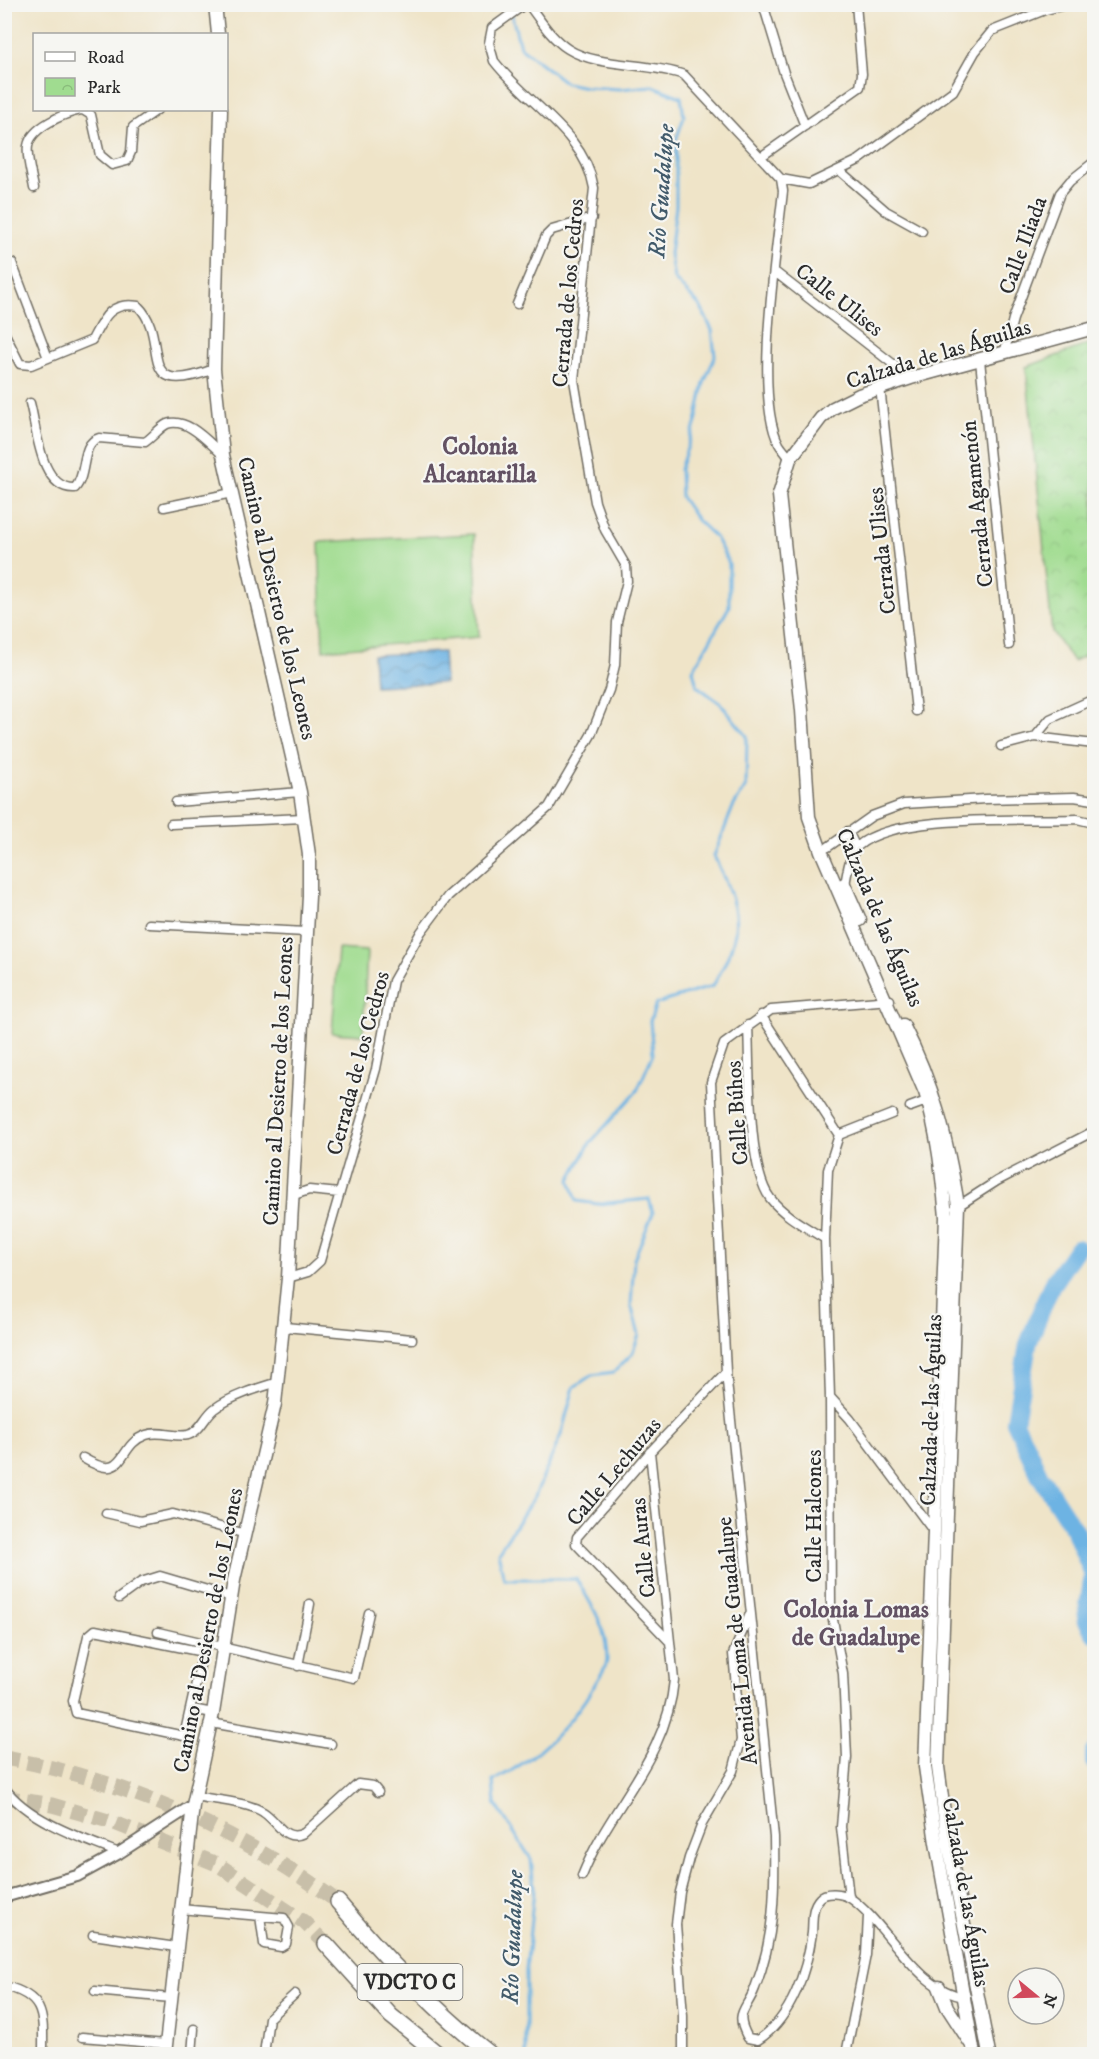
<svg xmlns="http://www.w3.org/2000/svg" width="1099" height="2059" font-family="'IM FELL DW Pica',serif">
<defs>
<pattern id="park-crowns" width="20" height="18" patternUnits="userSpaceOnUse" patternTransform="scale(1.5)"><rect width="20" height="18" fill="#a0dc90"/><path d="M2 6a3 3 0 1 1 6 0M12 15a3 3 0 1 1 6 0" fill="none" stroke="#8abd7c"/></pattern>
<pattern id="water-waves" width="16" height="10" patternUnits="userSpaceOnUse" patternTransform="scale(1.5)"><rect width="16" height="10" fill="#6db3e3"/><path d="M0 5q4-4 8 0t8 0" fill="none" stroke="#5a92b8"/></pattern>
</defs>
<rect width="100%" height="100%" fill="#f6f6f2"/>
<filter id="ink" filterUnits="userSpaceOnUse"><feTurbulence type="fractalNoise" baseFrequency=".0167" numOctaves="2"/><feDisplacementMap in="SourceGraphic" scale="12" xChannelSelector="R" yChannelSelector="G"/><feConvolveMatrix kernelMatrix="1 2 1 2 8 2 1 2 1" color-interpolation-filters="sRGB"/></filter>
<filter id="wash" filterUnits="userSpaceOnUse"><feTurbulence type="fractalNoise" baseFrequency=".008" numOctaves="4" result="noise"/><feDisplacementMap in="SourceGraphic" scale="24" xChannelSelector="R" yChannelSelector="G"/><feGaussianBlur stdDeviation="1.35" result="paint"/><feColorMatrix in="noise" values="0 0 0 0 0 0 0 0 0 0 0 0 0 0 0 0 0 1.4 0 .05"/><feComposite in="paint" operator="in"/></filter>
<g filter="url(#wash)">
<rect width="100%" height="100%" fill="#efe4c8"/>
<path fill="#a0dc90" stroke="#66845e" stroke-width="1.5" d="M474 534 479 637 323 650 319 542Z
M338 949 367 951 363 1035 332 1033Z"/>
<path fill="url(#park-crowns)" stroke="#66845e" stroke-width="1.5" d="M1094 342V652L1073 661 1052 632 1026 367Z"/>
<path fill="url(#water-waves)" stroke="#4c6f87" stroke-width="1.5" d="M443 652 445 683 375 686 373 655Z"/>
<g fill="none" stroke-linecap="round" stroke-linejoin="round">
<path stroke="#6db3e3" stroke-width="3" d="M509 4 520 47 566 83 586 87 620 89 652 86 681 97 684 117 676 140V206L670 254 674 279 700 306 712 330 715 356 704 383 696 422 680 469 681 497 697 520 715 537 729 563V607L693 670 697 686 720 703 747 736 746 786 733 807 714 856C741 913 745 930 713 986L656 1004 650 1021 653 1054 637 1091 590 1143 570 1180 577 1201 598 1204 649 1199 653 1213 634 1259 631 1305 639 1335 632 1354 614 1372 592 1375 574 1387 561 1435 535 1496 498 1552 504 1579H576C593 1607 607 1626 607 1660 607 1667 599 1677 595 1684 571 1726 536 1759 493 1781L495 1803 531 1859 534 1889 526 1970V2054"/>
<path stroke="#6db3e3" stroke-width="18" d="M1077 1248 1051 1286 1028 1344 1015 1422 1040 1476 1074 1529 1093 1575 1086 1619 1094 1633
M1094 1752V1762"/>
</g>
</g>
<g filter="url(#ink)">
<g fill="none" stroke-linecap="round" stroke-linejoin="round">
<path stroke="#c8bfa9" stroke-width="15" stroke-dasharray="15 8" stroke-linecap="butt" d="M4 1758C122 1778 242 1832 338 1902
M4 1797 52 1805 112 1822 217 1864 304 1922 326 1944"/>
<g stroke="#706c62" stroke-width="11">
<path id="minor" d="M528 4C540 20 551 38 568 49 598 68 649 62 684 75L781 179 783 191C777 249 753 396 779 444 782 449 787 454 790 459
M763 4 784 73 805 126
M83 110 91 115 100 155 112 165 127 161 131 152 133 127 157 110
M762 156 860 87 862 74 856 4
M840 171 886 211 922 231
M781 179 809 184 859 160 953 91 975 52 992 31 1045 10 1069 4
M34 188C32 176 26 158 28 146 31 127 65 113 81 110
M12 263 48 358
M775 272 911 378
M517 304 546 236 552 230 592 218
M4 332 20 364 31 365 92 340C103 319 110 301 138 306 172 339 131 401 214 369
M1004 354 1013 319 1060 193 1070 181 1094 162
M980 360 1009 645
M880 387 916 711
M30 403C37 429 40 490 75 488 88 474 80 443 99 438L145 442C153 437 159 428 167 424 188 417 209 443 223 455
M164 507 232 493
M1035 737 1050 719 1094 699
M1001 746 1035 737 1094 744
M176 802 300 792
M171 824 304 818
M848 831 856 848
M828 847 872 816 904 804 986 799 1074 797 1094 800
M845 885C847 874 849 855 858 846 895 813 1026 821 1077 819L1094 823
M149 924 306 932
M890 1000 771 1010 724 1044 711 1082 726 1372 774 1837C775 1891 775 1937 755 1988 747 2010 733 2012 748 2038L758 2040C792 2018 807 1970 812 1933 813 1921 811 1907 820 1898 826 1891 842 1893 850 1898 886 1922 917 1992 966 1997
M761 1015 839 1135
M748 1025C750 1066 747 1167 770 1198 784 1216 806 1227 825 1239
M910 1107 932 1099
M291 1196 309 1190 339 1193
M955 1208 997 1181 1094 1131
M288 1278 308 1272 320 1261 376 1069 393 981 421 932 448 896 549 807 591 735 609 690 615 665 617 622 627 581 626 566 605 530 595 502 574 380 594 188C585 133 526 103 494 61L489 43 492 28 525 4
M285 1327 412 1339
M830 1397 850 1419 934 1532
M83 1458C128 1485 116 1445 146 1435 160 1430 174 1438 188 1435 200 1432 205 1416 214 1409 231 1396 258 1388 278 1382
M106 1513 140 1521 173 1514 246 1534
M119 1598 141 1582 160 1576 231 1597
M95 1630 203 1652 184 1736 76 1713 73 1701 88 1636Z
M158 1632 354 1678 369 1613
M669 1641 576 1544 577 1537 650 1452 726 1372
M298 1666 310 1604
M192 1709 213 1713
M211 1723 331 1744
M4 1787C27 1820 83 1839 119 1853
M195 1796C214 1800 248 1802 263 1812 278 1821 284 1843 304 1833L358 1784 373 1786 378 1792
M582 1876C610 1805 667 1759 674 1680L650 1452
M849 1897 841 1827 847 1757 843 1674 831 1609 830 1397 825 1239 828 1170 839 1135 892 1114
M180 1909 284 1918 289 1927 286 1944 281 1947 264 1944 260 1916
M93 1935 176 1947
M4 1986C47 1996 43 2018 43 2054
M95 1991 171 1998
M82 2037 166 2044
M192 2054 194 2029
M264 2054 269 2018 295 1994
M683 2054V2016L676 1924 680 1892 689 1858 702 1824 733 1771 741 1740 733 1654 749 1616
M846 2054 866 1955 868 1916"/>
</g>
<g stroke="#706c62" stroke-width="14">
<path id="tertiary" d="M4 1897 77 1876 119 1853 193 1805"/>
</g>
<g stroke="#706c62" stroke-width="15">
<path id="secondary" d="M215 4 218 34
M844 884 860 920
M903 1025C934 1085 947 1139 958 1205L938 1767 948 1842 989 2054
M939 1987 947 2007 971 2044
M165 2054 193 1805 213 1713 234 1580 275 1404 288 1278 309 896V855L300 792 223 455 214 369 221 110
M974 2054 936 1843 925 1767 946 1217C942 1174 938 1133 925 1092L821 851 809 817 802 710 779 495 790 459 821 418 833 408 859 395 911 378 1094 328"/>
</g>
<g stroke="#706c62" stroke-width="18">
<path id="motorway" d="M338 1902C384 1957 434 2010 490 2054
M326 1944 391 2016 438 2054"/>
</g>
<use href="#minor" stroke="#fff" stroke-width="8"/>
<use href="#tertiary" stroke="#fff" stroke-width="10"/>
<use href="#secondary" stroke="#fff" stroke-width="12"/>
<use href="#motorway" stroke="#fff" stroke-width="15"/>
</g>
</g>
<g text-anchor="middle" stroke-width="4.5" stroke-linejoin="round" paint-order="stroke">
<rect fill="#f6f6f2" stroke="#686867" stroke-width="1.5" x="357.5" y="1964" width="105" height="36" rx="4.5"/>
<g font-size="21" font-weight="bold" fill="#2b2b2b">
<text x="410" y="1989">VDCTO C</text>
</g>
<g font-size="22" fill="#2b2b2b" stroke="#f6f6f2">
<text transform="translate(1022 245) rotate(-70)" y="8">Calle Iliada</text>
<text transform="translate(567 293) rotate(-85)" y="8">Cerrada de los Cedros</text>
<text transform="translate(840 299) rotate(38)" y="8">Calle Ulises</text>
<text transform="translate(938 353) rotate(-17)" y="8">Calzada de las Águilas</text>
<text transform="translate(976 504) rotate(-96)" y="8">Cerrada Agamenón</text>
<text transform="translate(881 551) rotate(-96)" y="8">Cerrada Ulises</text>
<text transform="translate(278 598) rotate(77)" y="8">Camino al Desierto de los Leones</text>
<text transform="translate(881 917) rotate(67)" y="8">Calzada de las Águilas</text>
<text transform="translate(357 1063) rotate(-75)" y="8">Cerrada de los Cedros</text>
<text transform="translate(277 1081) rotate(-87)" y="8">Camino al Desierto de los Leones</text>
<text transform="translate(736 1113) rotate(-94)" y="8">Calle Búhos</text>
<text transform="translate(930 1410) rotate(-88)" y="8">Calzada de las Águilas</text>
<text transform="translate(613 1471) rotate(-50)" y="8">Calle Lechuzas</text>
<text transform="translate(813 1516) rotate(-90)" y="8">Calle Halcones</text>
<text transform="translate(642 1548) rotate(-96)" y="8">Calle Auras</text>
<text transform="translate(207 1630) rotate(-79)" y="8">Camino al Desierto de los Leones</text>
<text transform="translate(736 1641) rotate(-96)" y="8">Avenida Loma de Guadalupe</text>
<text transform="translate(967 1892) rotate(80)" y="8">Calzada de las Águilas</text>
</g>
<g font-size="24" font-style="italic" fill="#425b6b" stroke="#f6f6f2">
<text transform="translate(661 191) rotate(-86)" y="8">Río Guadalupe</text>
<text transform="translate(512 1937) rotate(-88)" y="8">Río Guadalupe</text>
</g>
<g font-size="24" font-weight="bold" fill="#635263" stroke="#f6f6f2">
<text x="480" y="454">Colonia<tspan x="480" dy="28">Alcantarilla</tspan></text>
<text x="856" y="1617">Colonia Lomas<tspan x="856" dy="28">de Guadalupe</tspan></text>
</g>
</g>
<rect width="1099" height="2059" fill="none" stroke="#f6f6f2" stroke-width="24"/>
<rect x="33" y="33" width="195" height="78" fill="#f6f6f2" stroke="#a5a5a2" stroke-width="1.5"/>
<rect x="45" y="52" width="30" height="9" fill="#ffffff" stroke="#a5a5a2" stroke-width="1.5"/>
<text x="87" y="63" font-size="18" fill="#2b2b2b">Road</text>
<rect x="45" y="78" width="30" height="18" fill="url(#park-crowns)" stroke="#a5a5a2" stroke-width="1.5"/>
<text x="87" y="93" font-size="18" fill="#2b2b2b">Park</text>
<g transform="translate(1036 1996) rotate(109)"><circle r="28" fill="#f6f6f2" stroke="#a5a5a2" stroke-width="1.5"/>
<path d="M0-4.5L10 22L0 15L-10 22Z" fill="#d1495b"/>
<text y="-9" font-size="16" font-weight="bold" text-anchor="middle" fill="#2b2b2b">N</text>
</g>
</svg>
